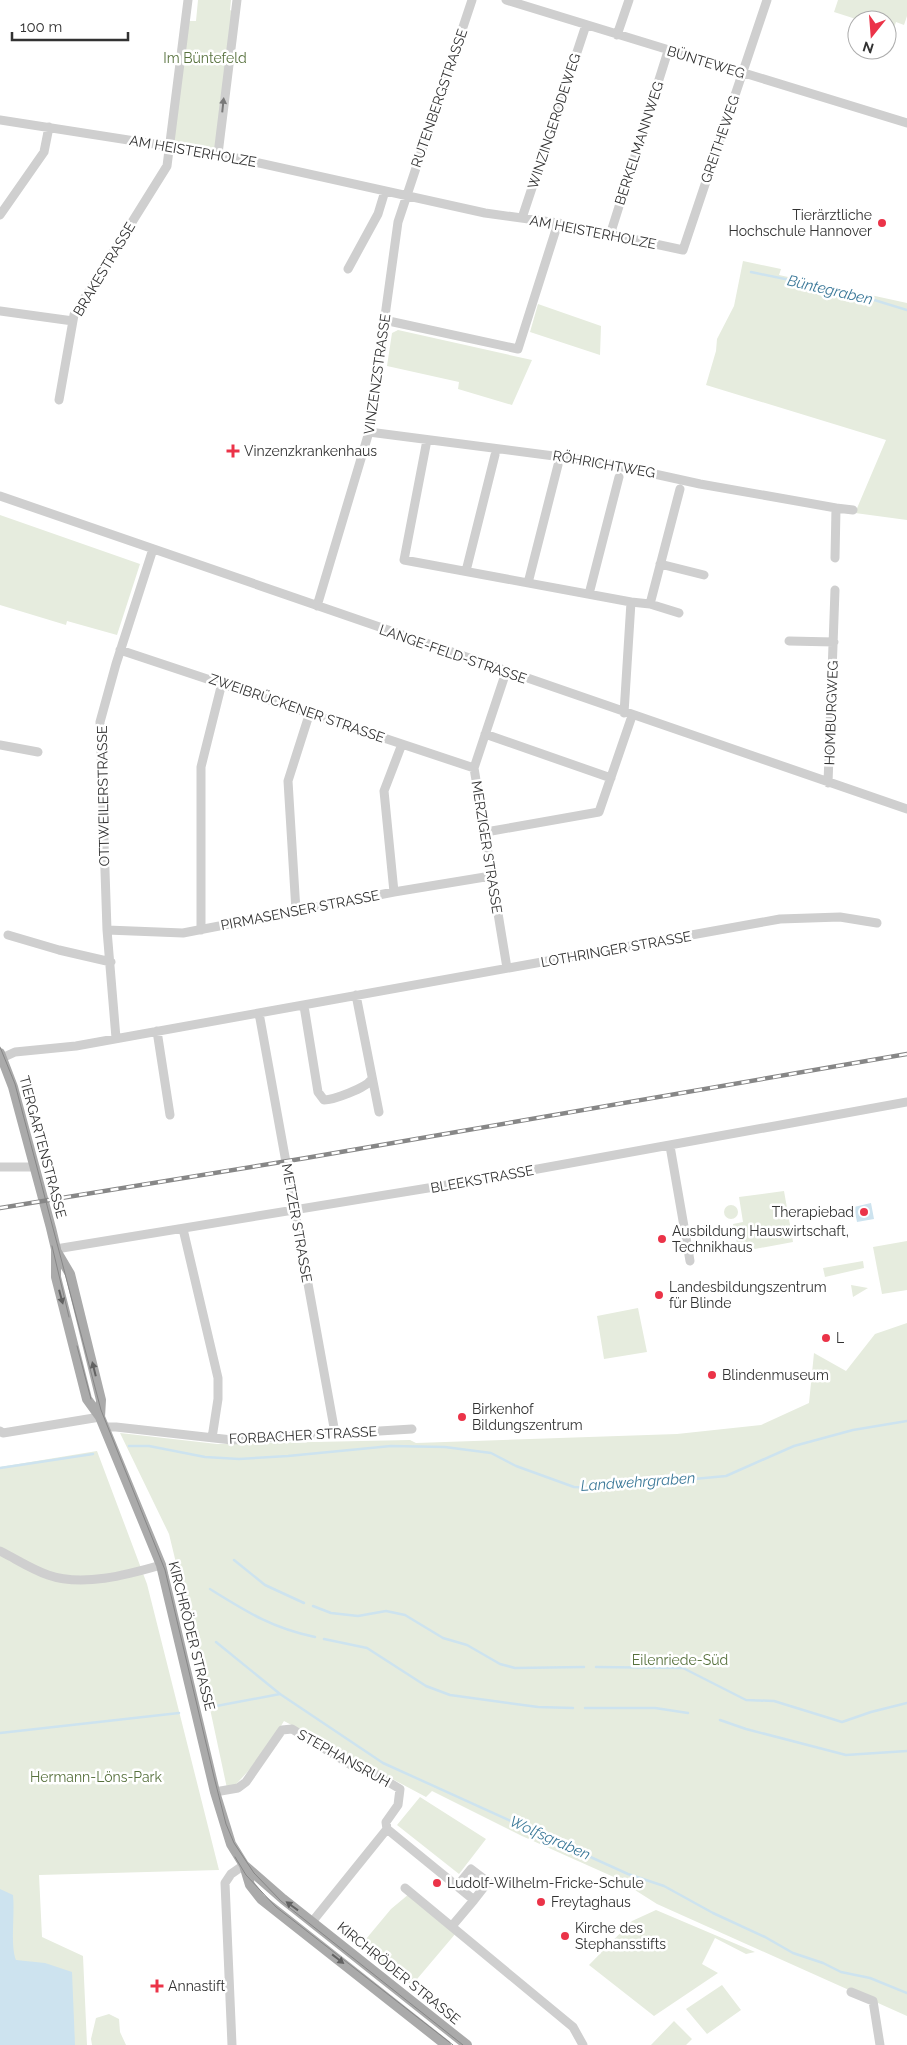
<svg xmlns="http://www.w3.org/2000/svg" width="907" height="2045" font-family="Raleway,sans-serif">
<rect width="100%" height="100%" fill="#fff"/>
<path fill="#e6ecde" d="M198 0H231L230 10 232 11 216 152 171 142 189 21H196Z
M838 0H907V16L904 25 896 22 893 31 887 29V20H859L834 12Z
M743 261 781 269 779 275 907 303V520L855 513 886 440 706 385 716 351 717 339 734 306Z
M538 304 601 326 600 355 530 332Z
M398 330 532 360 512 405 458 389 459 382 387 366 392 333Z
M0 515 140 564 117 635 67 621 66 625 0 605Z
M784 1191 793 1242 739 1252 733 1224 743 1222 739 1197Z
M724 1212a7 7 0 1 1 14 0a7 7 0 1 1-14 0Z
M907 1241V1290L882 1294 873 1247Z
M863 1261 864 1268 825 1277 823 1268Z
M851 1285 868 1288 853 1297Z
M638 1308 647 1352 604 1359 597 1316Z
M907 1323V2016L657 1904 616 1878 522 1836 432 1791 426 1797 284 1721 263 1755 228 1793 200 1662 169 1534 120 1433 217 1444 410 1440 416 1443 677 1434 761 1425 809 1403 814 1353 846 1371 875 1334Z
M97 1451 147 1584 219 1870 39 1875 42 1937 83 1956 87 2045H0V1467Z
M420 1797 486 1839 459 1874 397 1825Z
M409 1894 456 1933 412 1985 361 1945 391 1909Z
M656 1910 755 1952 746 1954 715 1938 702 1964 718 1973 654 2016 589 1965 632 1921Z
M722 1985 741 2010 707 2034 686 2009Z
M109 2014 119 2019 120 2032 126 2045H92L91 2039 96 2018Z
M674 2021 692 2039 686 2045H651Z"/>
<path fill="#cde3ef" d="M871 1203 874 1219 857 1222 854 1207Z
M0 1889 13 1895C15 1915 10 1945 16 1960L45 1963 72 1972 75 2045H0Z"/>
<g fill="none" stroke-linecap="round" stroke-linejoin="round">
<path stroke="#cde3ef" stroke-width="2.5" d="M751 272 848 292 907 310
M129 1446H149L205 1457 239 1459 288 1456 391 1446 445 1447 491 1453 516 1466 574 1487 597 1488 726 1476 794 1446 853 1430 907 1421
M0 1468 93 1454
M234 1560 265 1585 304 1603
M210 1589C247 1612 272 1628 315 1637
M313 1606 331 1613 358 1616 386 1611 405 1615 443 1638 467 1645 500 1664 515 1668 584 1667
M324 1639 367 1648 426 1686 450 1695 538 1707 573 1708
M216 1642 280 1694 383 1763 628 1874 664 1886 713 1913 765 1937 793 1953 823 1963 841 1972 870 1978 907 1993
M596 1667 683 1668 746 1700 774 1701 842 1722 871 1712 907 1703
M211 1707 280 1694
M585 1708H655L688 1713
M720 1720 746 1729 846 1755 907 1751
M0 1733 179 1713"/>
<path stroke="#cfcfcf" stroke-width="9" d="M506 0 907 123
M617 35 629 0
M0 120 218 154 485 213 558 223 683 250 767 0
M218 154 237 0
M0 215 44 152 49 127
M522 218 586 25
M610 235 668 51
M348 269 378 214 385 191
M0 311 73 321
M384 320 518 349 558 223
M59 400 74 315 167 166 188 0
M369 432 600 462 700 484 836 508 835 558
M427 440 404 560 631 602 624 713
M0 496 907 809
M836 508 853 510
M660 564 704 575
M466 571 495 455
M528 583 558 465
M589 594 619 477
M631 602 650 604 680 489
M650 604 679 613
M317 606 369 432 398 222 472 0
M789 641 834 642
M120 650 474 768
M506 672 474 768 507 968
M485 734 611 778
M0 745 38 752
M828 783 835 590
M486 832 599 812 632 716
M394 892 384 791 402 744
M296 911 288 781 310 712
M107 930 183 933 394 892 491 876
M201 930V767L222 683
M8 935 59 950 111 962
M356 995 379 1112
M304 1006 318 1092 324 1100C333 1100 366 1088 371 1080
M259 1013 335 1433
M157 1031 170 1115
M116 1038 107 930 100 722 116 664 153 549
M2 1058 15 1052 76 1046 780 919 840 917 877 923
M670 1146 690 1261
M0 1167H35
M183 1229 218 1378V1399L212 1438
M56 1249 477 1180 907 1102
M104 1427H116L232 1440 412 1429
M0 1431 3 1433 100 1417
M0 1551C16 1559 31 1569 48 1575 82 1587 127 1575 161 1565
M215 1792 238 1788 246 1782 282 1730 292 1729 351 1765 370 1771 400 1789 398 1805 386 1822 387 1829 312 1922
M387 1829 474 1900 452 1926
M457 1886 471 1869 488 1882 474 1900
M405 1888 573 2027 583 2045
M851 1992 873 2001 880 2045
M232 2045 225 1883 231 1874 244 1865"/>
<path stroke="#aaa" stroke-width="10" d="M0 1053 13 1087 51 1228 56 1249V1277L87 1399 100 1417 161 1565 215 1792 231 1844 244 1865 283 1899 467 2045
M57 1252 70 1274 101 1400 100 1417
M244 1865 250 1885 261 1899 446 2045"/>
<path stroke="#878787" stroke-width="1" d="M0 1047 15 1084 101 1410 165 1570 214 1777 226 1824 234 1843 254 1873 281 1901 463 2045
M52 1246 69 1317
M77 1346 91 1399
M235 1857 246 1875 276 1907 453 2045"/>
<g stroke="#878787" stroke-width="4.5">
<path id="rail" d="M0 1208 306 1158 907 1054"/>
</g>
<use href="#rail" stroke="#fff" stroke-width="2.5" stroke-dasharray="8" stroke-linecap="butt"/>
</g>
<defs><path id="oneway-solid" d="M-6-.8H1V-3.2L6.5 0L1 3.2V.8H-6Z" transform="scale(1.25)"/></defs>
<use fill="#797979" href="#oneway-solid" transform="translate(223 105) rotate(-84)"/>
<g fill="#626262">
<use href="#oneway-solid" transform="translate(61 1297) rotate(75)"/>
<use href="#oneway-solid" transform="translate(94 1369) rotate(-104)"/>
<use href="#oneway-solid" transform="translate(292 1906) rotate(-144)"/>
<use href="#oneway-solid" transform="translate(338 1959) rotate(38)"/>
</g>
<g fill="#eb3348" stroke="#fff" stroke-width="2">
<circle cx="882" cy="223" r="5"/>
<path d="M230.5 443.5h5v5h5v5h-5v5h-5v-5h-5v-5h5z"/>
<circle cx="864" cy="1212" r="5"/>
<circle cx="662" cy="1239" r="5"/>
<circle cx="659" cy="1295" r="5"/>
<circle cx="826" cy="1338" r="5"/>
<circle cx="712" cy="1375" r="5"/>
<circle cx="462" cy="1417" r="5"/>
<circle cx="437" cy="1883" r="5"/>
<circle cx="541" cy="1902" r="5"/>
<circle cx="565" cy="1936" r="5"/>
<path d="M154.5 1978.5h5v5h5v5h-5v5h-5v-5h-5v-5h5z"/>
</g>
<g text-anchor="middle" stroke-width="5" stroke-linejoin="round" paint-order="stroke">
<g font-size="14" fill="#57713d" stroke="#fff">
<text x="205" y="63">Im Büntefeld</text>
<text x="680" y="1665">Eilenriede-Süd</text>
<text x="96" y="1782">Hermann-Löns-Park</text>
</g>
<g font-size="14" fill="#323232" stroke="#fff">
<text transform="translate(706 62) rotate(17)" y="5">BÜNTEWEG</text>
<text transform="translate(439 98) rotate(-71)" y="5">RUTENBERGSTRASSE</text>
<text transform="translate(554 121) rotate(-72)" y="5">WINZINGERODEWEG</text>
<text transform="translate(720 139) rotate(-71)" y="5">GREITHEWEG</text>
<text transform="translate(639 143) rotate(-72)" y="5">BERKELMANNWEG</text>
<text transform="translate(193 151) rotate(10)" y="5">AM HEISTERHOLZE</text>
<text transform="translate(593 232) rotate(11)" y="5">AM HEISTERHOLZE</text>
<text transform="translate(104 269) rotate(-59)" y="5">BRAKESTRASSE</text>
<text transform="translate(377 374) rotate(-82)" y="5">VINZENZSTRASSE</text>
<text transform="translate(604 464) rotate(10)" y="5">RÖHRICHTWEG</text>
<text transform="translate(453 654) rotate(19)" y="5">LANGE-FELD-STRASSE</text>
<text transform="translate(297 708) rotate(19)" y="5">ZWEIBRÜCKENER STRASSE</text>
<text transform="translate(831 713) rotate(-88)" y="5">HOMBURGWEG</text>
<text transform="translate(103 796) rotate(-91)" y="5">OTTWEILERSTRASSE</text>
<text transform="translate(487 847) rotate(81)" y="5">MERZIGER STRASSE</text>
<text transform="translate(300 910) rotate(-11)" y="5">PIRMASENSER STRASSE</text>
<text transform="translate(616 949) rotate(-10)" y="5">LOTHRINGER STRASSE</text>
<text transform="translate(43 1147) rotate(75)" y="5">TIERGARTENSTRASSE</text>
<text transform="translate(482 1179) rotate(-10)" y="5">BLEEKSTRASSE</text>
<text transform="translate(297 1223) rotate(80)" y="5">METZER STRASSE</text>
<text transform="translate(303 1435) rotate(-3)" y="5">FORBACHER STRASSE</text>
<text transform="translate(192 1636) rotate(76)" y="5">KIRCHRÖDER STRASSE</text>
<text transform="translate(344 1758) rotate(29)" y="5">STEPHANSRUH</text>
<text transform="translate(399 1973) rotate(39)" y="5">KIRCHRÖDER STRASSE</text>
</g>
<g font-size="14" fill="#323232" stroke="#fff" text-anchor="start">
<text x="872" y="220" text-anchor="end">Tierärztliche<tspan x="872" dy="16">Hochschule Hannover</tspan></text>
<text x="244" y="456">Vinzenzkrankenhaus</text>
<text x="854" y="1217" text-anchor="end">Therapiebad</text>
<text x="672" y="1236">Ausbildung Hauswirtschaft,<tspan x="672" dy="16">Technikhaus</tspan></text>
<text x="669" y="1292">Landesbildungszentrum<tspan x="669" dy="16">für Blinde</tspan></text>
<text x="836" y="1343">L</text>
<text x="722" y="1380">Blindenmuseum</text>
<text x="472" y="1414">Birkenhof<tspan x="472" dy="16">Bildungszentrum</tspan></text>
<text x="447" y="1888">Ludolf-Wilhelm-Fricke-Schule</text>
<text x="551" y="1907">Freytaghaus</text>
<text x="575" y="1933">Kirche des<tspan x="575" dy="16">Stephansstifts</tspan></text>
<text x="168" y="1991">Annastift</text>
</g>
<g font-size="15" font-style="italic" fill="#3c7999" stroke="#fff">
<text transform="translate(830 290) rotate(13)" y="5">Büntegraben</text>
<text transform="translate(638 1482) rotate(-4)" y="5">Landwehrgraben</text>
<text transform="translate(550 1838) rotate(24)" y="5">Wolfsgraben</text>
</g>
</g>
<g transform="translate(872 35) rotate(197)"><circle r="24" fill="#ffffff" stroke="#adadad"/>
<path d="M0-4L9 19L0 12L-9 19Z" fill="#eb3348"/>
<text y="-8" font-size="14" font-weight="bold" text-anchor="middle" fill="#323232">N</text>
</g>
<path d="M12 32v8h116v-8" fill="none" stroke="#323232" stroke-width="2.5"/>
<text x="20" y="32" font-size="15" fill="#323232" stroke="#ffffff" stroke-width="4" paint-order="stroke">100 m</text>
</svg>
